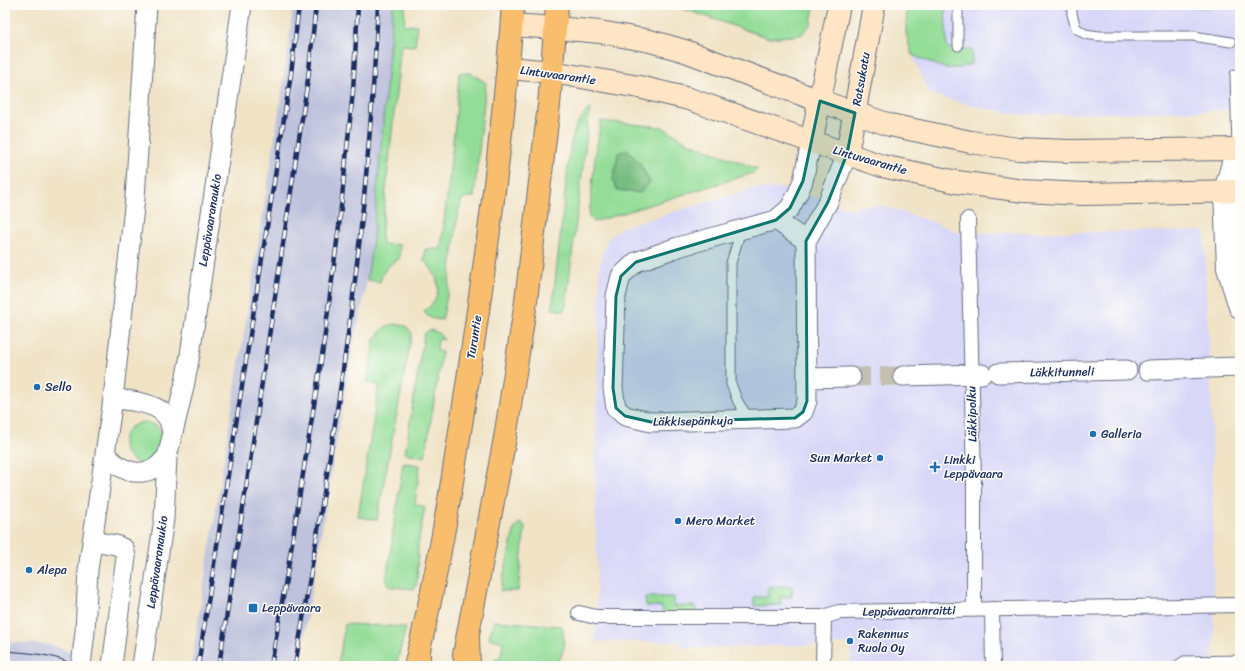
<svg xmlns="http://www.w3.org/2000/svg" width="1245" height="671" font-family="Sriracha,sans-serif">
<rect width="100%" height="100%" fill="#fdfcf7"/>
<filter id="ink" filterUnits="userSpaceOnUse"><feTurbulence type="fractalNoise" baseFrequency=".025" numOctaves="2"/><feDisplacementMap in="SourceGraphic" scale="8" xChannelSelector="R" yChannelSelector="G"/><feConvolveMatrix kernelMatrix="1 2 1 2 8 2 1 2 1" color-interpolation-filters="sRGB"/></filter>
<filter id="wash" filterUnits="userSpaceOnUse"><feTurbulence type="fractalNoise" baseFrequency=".012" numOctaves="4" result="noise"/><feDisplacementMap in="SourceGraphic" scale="16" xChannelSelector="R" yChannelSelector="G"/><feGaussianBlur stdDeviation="0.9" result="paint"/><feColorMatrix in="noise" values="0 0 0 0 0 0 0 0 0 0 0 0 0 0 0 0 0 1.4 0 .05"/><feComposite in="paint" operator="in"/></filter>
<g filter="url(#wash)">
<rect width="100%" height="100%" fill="#f0e3c6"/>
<path fill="#d8d7f8" d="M907 5H1151L1240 8V110L1023 115 974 106 930 94 912 55 906 33Z
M785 188 855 210 859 206 880 205 936 223 959 233 1205 231 1206 291 1211 382 1214 631 1212 666H851L850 644 681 648V642L595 641 597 572 595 471 600 263 607 240 622 227 754 189Z"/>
<path fill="#bfc2dd" d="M293 5H393L373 239 367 280 360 318 354 337 299 666H191L274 144 288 50Z
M5 642 52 645 63 649 91 666H5Z"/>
<path fill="#94dd98" stroke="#58867b" d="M393 5H405L404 25H417L415 46 401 45 381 238 383 244 400 245 399 259C389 263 383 271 380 282L367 280 373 239Z
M672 5H814L811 24 801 35 769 38Z
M907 5H932V7H945L947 48 972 50V64L959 68H944L912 55 906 33Z
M1170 5H1240V8L1170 6Z
M459 73H471L486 83 474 197 463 198 458 212 448 292 442 320C434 319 428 319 424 311 444 298 441 275 424 261L425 249H441L456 115Z
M590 108 566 305 564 311 552 309 570 148C574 129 576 122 590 108Z
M601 121 662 127 687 142 758 169 753 173 594 222 589 216 595 157Z
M393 324 406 326 412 333 377 520 358 517 379 385 367 383 374 339 384 328Z
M431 330 438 333 444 340 438 339 437 351 442 352 425 457 405 453 424 334 427 331Z
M144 422C168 426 164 438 160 457L141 464C116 456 117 426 144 422Z
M403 463 420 465 415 504 425 507 418 545 417 582 415 589 391 587 386 582Z
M520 523 525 526 518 591H500L515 527Z
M792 586V597H781V605L754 606V597H768V587Z
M645 597H674V606H696V615H663L662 607 646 606Z
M494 621 561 626 563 628 564 648 557 666H492L491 663 501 656 503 642 489 638Z
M345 624 406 627 396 666H338Z"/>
<path fill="#77bc80" stroke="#49766f" d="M627 150 640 163 650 182 640 193 617 190 613 179 618 153Z"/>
</g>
<g filter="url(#ink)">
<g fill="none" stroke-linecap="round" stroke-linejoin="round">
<path stroke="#c5bfb1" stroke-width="19" stroke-dasharray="19 10" stroke-linecap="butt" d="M851 377 903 376"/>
<g stroke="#666e82" stroke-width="11">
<path id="service" d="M958 5V46
M1072 5V14L1076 28 1085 34 1099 36H1193L1231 42
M1235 74 1237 149
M741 230 731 263V384L738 402 750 420
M1177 666 1184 661 1240 660"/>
</g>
<g stroke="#666e82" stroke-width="16">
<path id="pedestrian" d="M968 219 974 482V610
M992 609 993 666
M579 613 596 617H824L839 612 1240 605
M823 666 824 617"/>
</g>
<g stroke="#666e82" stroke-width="21">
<path id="minor" d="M776 220 806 241 807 401 803 412 795 418 651 422 625 416 616 408 613 388 616 296 621 276 636 262 678 247 776 220 790 208 798 193 803 181 811 143
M806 241 828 202 847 154
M1148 370 1240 367
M998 373 1127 370
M903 376 982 374
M807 378 851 377
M113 399C130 400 162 403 169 421 171 425 171 429 172 433
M105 453C117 469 136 478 155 468 160 465 163 460 167 457
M92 541 116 545 124 549 126 557 112 666
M81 666 85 632 88 570 113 399 135 198 147 5
M142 666 164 519 167 457 184 387 190 355 242 5"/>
</g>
<g stroke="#666e82" stroke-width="24">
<path id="tertiary" d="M1237 149 1225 191 1228 268 1240 307"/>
</g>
<g stroke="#666e82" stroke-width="24">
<path id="secondary" d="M512 25 556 28 600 32 650 41 685 51 820 101 890 125 971 142 1018 149 1069 151 1240 149
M509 68 552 72 639 87 689 99 882 166 957 182 1024 191 1084 194 1240 191
M811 143 839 5
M847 154 874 5"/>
</g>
<g stroke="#666e82" stroke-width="24">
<path id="primary" d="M464 655 505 438 526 301 549 105 557 5
M415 666C440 567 455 466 470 365 488 246 504 126 513 5"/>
</g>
<g stroke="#666e82" stroke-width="24">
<path id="trunk" d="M468 637 469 666
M419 650V666"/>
</g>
<use href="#service" stroke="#fff" stroke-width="9"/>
<use href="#pedestrian" stroke="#fff" stroke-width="14"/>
<use href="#minor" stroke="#fff" stroke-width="19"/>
<use href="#tertiary" stroke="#fff" stroke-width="22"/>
<use href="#secondary" stroke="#fde5c5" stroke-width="22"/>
<use href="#primary" stroke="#f9be6d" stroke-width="22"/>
<use href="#trunk" stroke="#f9be6d" stroke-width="22"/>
<path stroke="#1b2f5e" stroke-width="1" d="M5 651C30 653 54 654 77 666
M5 663 33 666"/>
<g stroke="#1b2f5e" stroke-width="4.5">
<path id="rail" d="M198 666 291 74 299 5
M219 666 308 79 316 5
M271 666 288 568 323 349 339 226 353 91 358 5
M295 666C312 563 331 459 345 355 362 239 372 122 378 5"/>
</g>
<use href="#rail" stroke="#fdfcf7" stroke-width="3" stroke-dasharray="9" stroke-linecap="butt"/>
</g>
</g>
<path fill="#0f766e" fill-opacity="0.2" stroke="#0f766e" stroke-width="3" stroke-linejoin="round" d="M820 101 855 113 847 154 828 202 806 241 807 401 803 412 795 418 651 422 625 416 616 408 613 388 616 296 621 276 636 262 776 220 790 208 803 181Z"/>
<g fill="#1f6fb2" stroke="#fdfcf7" stroke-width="1.5">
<circle cx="37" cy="387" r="4"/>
<circle cx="1093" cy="434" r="4"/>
<circle cx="880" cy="458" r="4"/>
<path d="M933 461h4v4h4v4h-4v4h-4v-4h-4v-4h4z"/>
<circle cx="678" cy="521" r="4"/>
<circle cx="29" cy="570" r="4"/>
<rect x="248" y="603" width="10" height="10" rx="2"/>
<circle cx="850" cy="641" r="4"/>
</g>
<g text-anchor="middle" stroke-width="3" stroke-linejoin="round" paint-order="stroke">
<g font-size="12" fill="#1b2f5e" stroke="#fdfcf7">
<text transform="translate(558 75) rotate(8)" y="4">Lintuvaarantie</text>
<text transform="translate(861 79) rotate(-80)" y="4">Ratsukatu</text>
<text transform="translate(870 160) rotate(16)" y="4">Lintuvaarantie</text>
<text transform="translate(210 220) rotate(-81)" y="4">Leppävaaranaukio</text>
<text transform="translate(474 337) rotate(-81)" y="4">Turuntie</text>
<text transform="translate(1062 372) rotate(-1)" y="4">Läkkitunneli</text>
<text transform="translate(972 414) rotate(-91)" y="4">Läkkipolku</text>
<text transform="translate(693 421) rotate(-1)" y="4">Läkkisepänkuja</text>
<text transform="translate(157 562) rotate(-82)" y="4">Leppävaaranaukio</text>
<text transform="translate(909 611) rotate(-1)" y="4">Leppävaaranraitti</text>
</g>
<g font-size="12" fill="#1b2f5e" stroke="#fdfcf7" text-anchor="start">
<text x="45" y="391">Sello</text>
<text x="1101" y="438">Galleria</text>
<text x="872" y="462" text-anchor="end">Sun Market</text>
<text x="944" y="464">Linkki<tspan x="944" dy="14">Leppävaara</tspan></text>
<text x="686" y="525">Mero Market</text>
<text x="37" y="574">Alepa</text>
<text x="262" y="612">Leppävaara</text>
<text x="858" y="638">Rakennus<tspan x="858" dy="14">Ruola Oy</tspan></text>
</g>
</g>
<rect width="1245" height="671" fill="none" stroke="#fdfcf7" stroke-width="20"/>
</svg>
